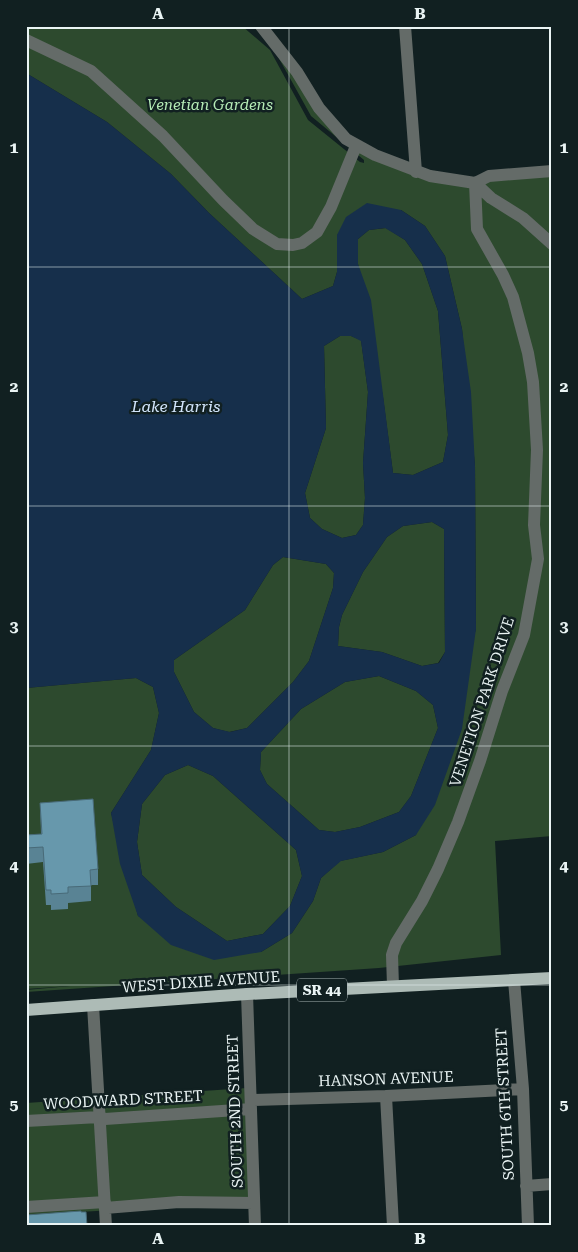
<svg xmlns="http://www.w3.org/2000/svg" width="578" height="1252" font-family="'Roboto Serif',serif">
<rect width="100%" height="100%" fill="#112021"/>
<path fill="#2d4a2e" d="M26 26H242L270 50 308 120 360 162 364 163V160L311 116 276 53 352 141 384 159 470 180 552 173V836L495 841 501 955 379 968 26 992V990L70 986 26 989V688L136 678 153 687 159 713 151 750 111 813 138 916 261 952 292 933 313 901 321 878 340 861 383 852 416 835 476 629 475 466 462 329 445 256 425 226 401 210 337 235V272L333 286 302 299 209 213 171 174 107 122 26 73Z
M386 228 405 240 422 264 438 311 448 435 443 462 413 475 393 473 383 397 358 264V239L369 230Z
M340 336H351L361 340 368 392 363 463 365 498 363 525 356 535 342 538 322 529 310 518 305 493 326 428 324 346Z
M432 522 444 529 445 652 438 663 422 666 382 652 338 646 339 627 342 615 363 572 387 537 403 526Z
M283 557 326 564 334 573 333 588 309 661 293 682 247 728 229 732 213 728 194 712 174 672V660L245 610 273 565Z
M379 676 416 691 433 705 438 728 411 796 399 812 360 827 335 832 319 830 267 784 260 770 261 752 301 709 345 682Z
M188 765 213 776 296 850 302 876 290 906 263 934 227 941 176 907 142 875 137 842 142 804 165 775Z
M247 1088 255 1202 26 1215V1103Z"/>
<path fill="#162f4b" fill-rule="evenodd" d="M26 73 107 122 171 174 209 213 302 299 333 286 337 272V235L346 217 367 203 401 210 425 226 445 256 462 329 471 392 475 466 476 629 462 729 435 805 416 835 383 852 341 861 321 878 313 901 292 933 261 952 214 960 171 945 138 916 120 864 111 813 151 750 159 713 153 687 136 678 26 688ZM385 228 405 240 422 264 438 311 448 435 443 462 413 475 393 473 371 300 358 264V239L369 230ZM340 336H351L361 341 368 392 363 463 365 498 363 525 356 535 342 538 322 529 310 518 305 493 326 428 324 346ZM432 522 444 529 445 652 439 663 422 666 382 652 338 646 339 627 342 615 363 572 387 537 403 526ZM283 557 326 564 334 573 333 588 309 661 293 682 247 728 230 732 213 728 194 712 174 672V660L245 610 273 565ZM379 676 416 691 433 705 438 728 411 796 399 812 360 827 335 832 319 830 267 784 260 770 261 752 301 709 345 682ZM188 765 213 776 296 850 302 876 290 906 263 934 227 941 176 907 142 875 137 842 142 804 165 775Z"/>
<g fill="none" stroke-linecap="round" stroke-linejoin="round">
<path stroke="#646b68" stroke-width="12" d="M261 26 297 72 319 108 346 139 375 155 430 176 475 183 491 198 523 218 552 244
M405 26 416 172
M26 40 91 71 163 136 223 200 253 229 277 244 293 245 302 243 317 232 331 207 356 146
M514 980 523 1089 528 1226
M393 986 392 955 396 943 422 901 438 869 458 822 480 761 502 691 524 635 538 559 534 525 537 450 533 382 528 353 513 297 503 275 477 229 475 183 489 176 552 171
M247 994 255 1226
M93 1005 106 1226
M386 1096 393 1226
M251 1100 386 1096 523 1089
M26 1121 99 1117 105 1119 251 1109
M526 1186 552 1184
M26 1207 105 1202
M105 1208 179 1202 254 1203"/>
<path stroke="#adbbb6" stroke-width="12" d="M26 1010 247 994 552 978"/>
</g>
<path fill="#598394" d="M40 803 98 869V885H91V901L68 903V909L51 910V905H46L43 862 26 864V835L41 834Z"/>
<path fill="#6798ac" stroke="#486a78" d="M93 799 98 869 90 870 91 886 68 887V893L51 894V890H46L43 847 26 848V835L42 834 40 803Z
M81 1211V1212H86L87 1226H26V1215Z"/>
<path fill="none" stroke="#eaf4f4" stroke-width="1" stroke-opacity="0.55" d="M289 26V1226M26 267H552M26 506H552M26 746H552M26 985H552"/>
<g text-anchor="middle" stroke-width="5" stroke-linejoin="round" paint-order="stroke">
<rect fill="#112021" stroke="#a9b4b5" stroke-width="1" x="297" y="978.5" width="50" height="23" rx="4"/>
<g font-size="14" font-weight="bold" fill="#eaf4f4">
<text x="322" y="995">SR 44</text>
</g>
<g font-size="15" font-style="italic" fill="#b6ecb7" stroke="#112021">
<text x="210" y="110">Venetian Gardens</text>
</g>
<g font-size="15" fill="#eaf4f4" stroke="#112021">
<text transform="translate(482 702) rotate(-72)" y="5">VENETION PARK DRIVE</text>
<text transform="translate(201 982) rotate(-4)" y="5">WEST DIXIE AVENUE</text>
<text transform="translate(386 1079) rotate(-2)" y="5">HANSON AVENUE</text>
<text transform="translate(123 1100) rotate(-3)" y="5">WOODWARD STREET</text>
<text transform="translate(505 1104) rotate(-93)" y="5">SOUTH 6TH STREET</text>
<text transform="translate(235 1111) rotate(-92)" y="5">SOUTH 2ND STREET</text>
</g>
<g font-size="16" font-style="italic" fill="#d2e5fb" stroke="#112021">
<text x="176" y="412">Lake Harris</text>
</g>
</g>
<rect width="578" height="1252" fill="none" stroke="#112021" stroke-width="55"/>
<rect x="28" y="28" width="522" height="1196" fill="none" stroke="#eaf4f4" stroke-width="2"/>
<g font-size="16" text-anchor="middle" font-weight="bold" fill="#eaf4f4">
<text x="158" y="19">A</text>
<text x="420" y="19">B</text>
<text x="14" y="153">1</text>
<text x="564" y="153">1</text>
<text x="14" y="392">2</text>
<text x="564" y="392">2</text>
<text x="14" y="632">3</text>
<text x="564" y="632">3</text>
<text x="14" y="871">4</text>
<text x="564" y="871">4</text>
<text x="14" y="1110">5</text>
<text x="564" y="1110">5</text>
<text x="158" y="1244">A</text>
<text x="420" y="1244">B</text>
</g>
</svg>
